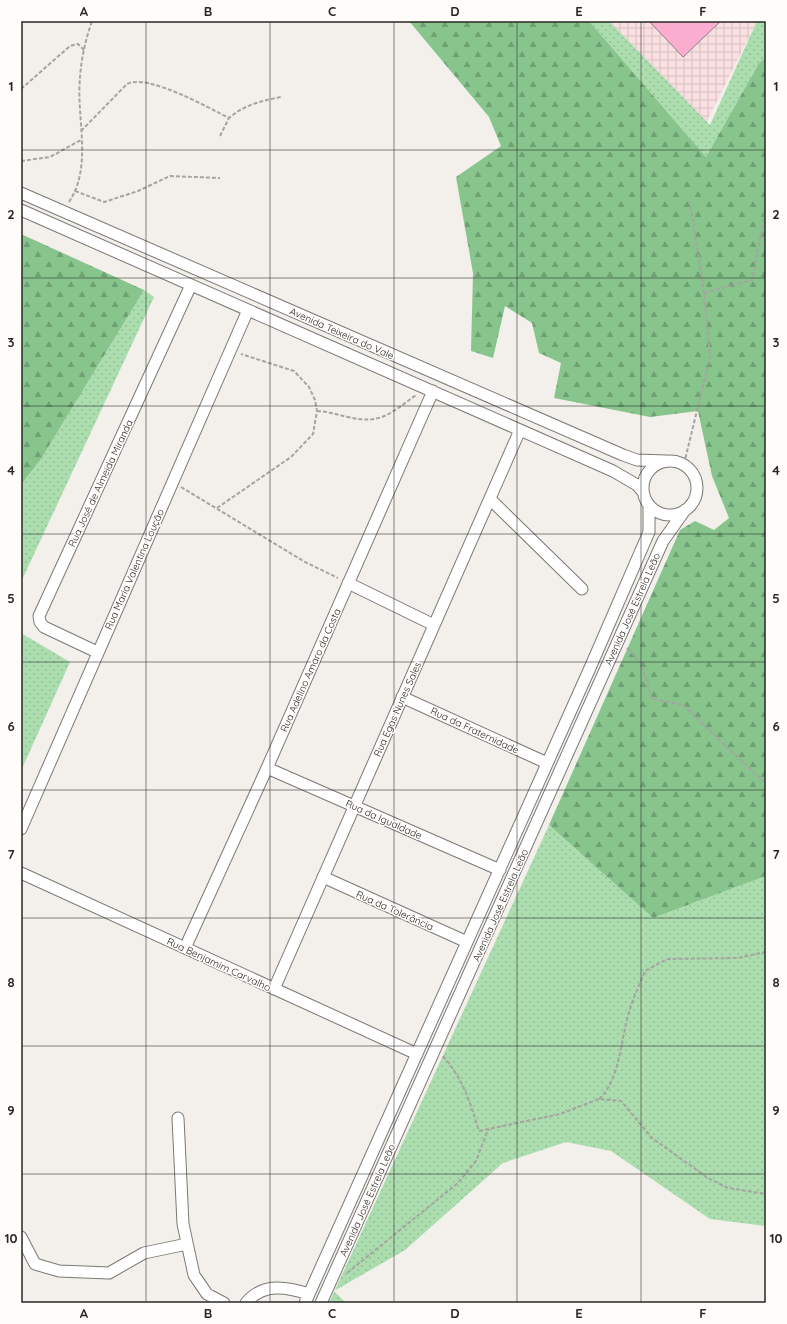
<svg xmlns="http://www.w3.org/2000/svg" width="787" height="1324" font-family="Quicksand,sans-serif">
<defs>
<pattern id="industrial-grid" width="8" height="8" patternUnits="userSpaceOnUse"><rect width="8" height="8" fill="#fadfe1"/><path d="M0 4h8M4 0v8" fill="none" stroke="#d6bfc1"/></pattern>
<pattern id="grass-dots" width="8" height="8" patternUnits="userSpaceOnUse"><rect width="8" height="8" fill="#abddae"/><path d="M2 2h.1M6 6h.1" fill="none" stroke="#93be96" stroke-width="1.8" stroke-linecap="round"/></pattern>
<pattern id="forest-firs" width="22" height="20" patternUnits="userSpaceOnUse"><rect width="22" height="20" fill="#87c58d"/><path d="M5 1l3.5 6h-7zM16 11l3.5 6h-7z" fill="#6ea073"/></pattern>
</defs>
<rect width="100%" height="100%" fill="#f3f0eb"/>
<path fill="url(#industrial-grid)" d="M608 21H757L706 123Z"/>
<path fill="url(#grass-dots)" d="M589 21H609L710 125 757 21H766V57L759 63 706 157Z
M144 290 154 297 21 582V485L41 459Z
M21 633 70 662 21 771Z
M549 825 653 918 766 876V1226L710 1219 611 1151 566 1142 503 1163 405 1250 334 1291 346 1303H329Z"/>
<path fill="url(#forest-firs)" d="M409 21H589L706 157 759 63 766 57V876L653 918 549 825 680 530 695 521 714 530 729 518 712 476 698 411 650 417 554 398 561 363 539 353 532 323 505 306 493 358 471 351 473 273 456 177 501 146 489 117Z
M21 234 144 290 41 459 21 485Z"/>
<path fill="#fbadcf" stroke="#8b8588" d="M649 21H721L683 57Z"/>
<g fill="none" stroke-linecap="round" stroke-linejoin="round">
<g stroke="#7b7974" stroke-width="13">
<path id="minor" d="M21 193 623 455 637 460 666 461
M21 210 613 471 637 485 643 492
M643 488a27 27 0 1 1 54 0a27 27 0 1 1-54 0Z
M490 499 582 589
M348 583 434 625
M97 652 44 627 40 622 39 616 191 285
M402 697 547 763
M267 768 500 870
M21 829 248 310
M21 873 417 1054
M323 877 467 942
M185 948 267 768 433 391
M274 989 520 430
M178 1118 183 1224 194 1275 207 1294 224 1303
M21 1237 35 1264 59 1271 109 1273 144 1253 187 1244
M246 1303C263 1282 287 1287 309 1294
M305 1303 590 668 649 532V505
M321 1303 663 541 685 510"/>
</g>
<path stroke="#a6a4a0" stroke-width="2" stroke-dasharray="4 2" stroke-linecap="butt" d="M21 89 70 46 78 44 84 50
M81 131 127 84C147 73 209 108 229 118 244 105 261 101 281 97
M220 136 229 118
M21 161 50 157 81 140
M75 191 104 202 138 191 170 176 220 178
M69 202C93 166 76 118 80 78 81 59 86 38 92 21
M704 293 752 280 766 209
M317 411C328 411 337 415 348 417 381 425 391 413 416 395
M684 464 710 357 704 293 690 202
M181 487 305 562 338 578
M217 508 291 457 313 434 317 411 315 400 309 387 294 371 241 354
M627 648 641 663 652 699 683 705 766 784
M443 1056C463 1079 470 1102 479 1131L560 1114 599 1099 621 1101 652 1138 708 1178 728 1188 766 1194
M599 1099C620 1080 621 1038 629 1012 633 998 640 984 645 971L667 959 737 958 766 952
M347 1273 458 1183 476 1161 488 1130"/>
<use href="#minor" stroke="#fff" stroke-width="11"/>
</g>
<path fill="none" stroke="#282726" stroke-width="1" stroke-opacity="0.55" d="M146 21V1303M270 21V1303M394 21V1303M517 21V1303M641 21V1303M21 150H766M21 278H766M21 406H766M21 534H766M21 662H766M21 790H766M21 918H766M21 1046H766M21 1174H766"/>
<g text-anchor="middle" stroke-width="3" stroke-linejoin="round" paint-order="stroke">
<g font-size="10" fill="#282726" stroke="#fffdfa">
<text transform="translate(342 333) rotate(24)" y="4">Avenida Teixeira do Vale</text>
<text transform="translate(100 483) rotate(-65)" y="4">Rua José de Almeida Miranda</text>
<text transform="translate(134 569) rotate(-66)" y="4">Rua Maria Valentina Loução</text>
<text transform="translate(632 609) rotate(-66)" y="4">Avenida José Estrela Leão</text>
<text transform="translate(310 670) rotate(-66)" y="4">Rua Adelino Amaro da Costa</text>
<text transform="translate(397 709) rotate(-66)" y="4">Rua Egas Nunes Sales</text>
<text transform="translate(475 730) rotate(25)" y="4">Rua da Fraternidade</text>
<text transform="translate(384 819) rotate(24)" y="4">Rua da Igualdade</text>
<text transform="translate(500 905) rotate(-66)" y="4">Avenida José Estrela Leão</text>
<text transform="translate(395 910) rotate(24)" y="4">Rua da Tolerância</text>
<text transform="translate(219 964) rotate(25)" y="4">Rua Benjamim Carvalho</text>
<text transform="translate(367 1200) rotate(-66)" y="4">Avenida José Estrela Leão</text>
</g>
</g>
<rect width="787" height="1324" fill="none" stroke="#fffdfa" stroke-width="44"/>
<rect x="22" y="22" width="743" height="1280" fill="none" stroke="#282726" stroke-width="1.5"/>
<g font-size="13" text-anchor="middle" font-weight="bold" fill="#282726">
<text x="84" y="16">A</text>
<text x="208" y="16">B</text>
<text x="332" y="16">C</text>
<text x="455" y="16">D</text>
<text x="579" y="16">E</text>
<text x="703" y="16">F</text>
<text x="11" y="91">1</text>
<text x="776" y="91">1</text>
<text x="11" y="219">2</text>
<text x="776" y="219">2</text>
<text x="11" y="347">3</text>
<text x="776" y="347">3</text>
<text x="11" y="475">4</text>
<text x="776" y="475">4</text>
<text x="11" y="603">5</text>
<text x="776" y="603">5</text>
<text x="11" y="731">6</text>
<text x="776" y="731">6</text>
<text x="11" y="859">7</text>
<text x="776" y="859">7</text>
<text x="11" y="987">8</text>
<text x="776" y="987">8</text>
<text x="11" y="1115">9</text>
<text x="776" y="1115">9</text>
<text x="11" y="1243">10</text>
<text x="776" y="1243">10</text>
<text x="84" y="1318">A</text>
<text x="208" y="1318">B</text>
<text x="332" y="1318">C</text>
<text x="455" y="1318">D</text>
<text x="579" y="1318">E</text>
<text x="703" y="1318">F</text>
</g>
</svg>
